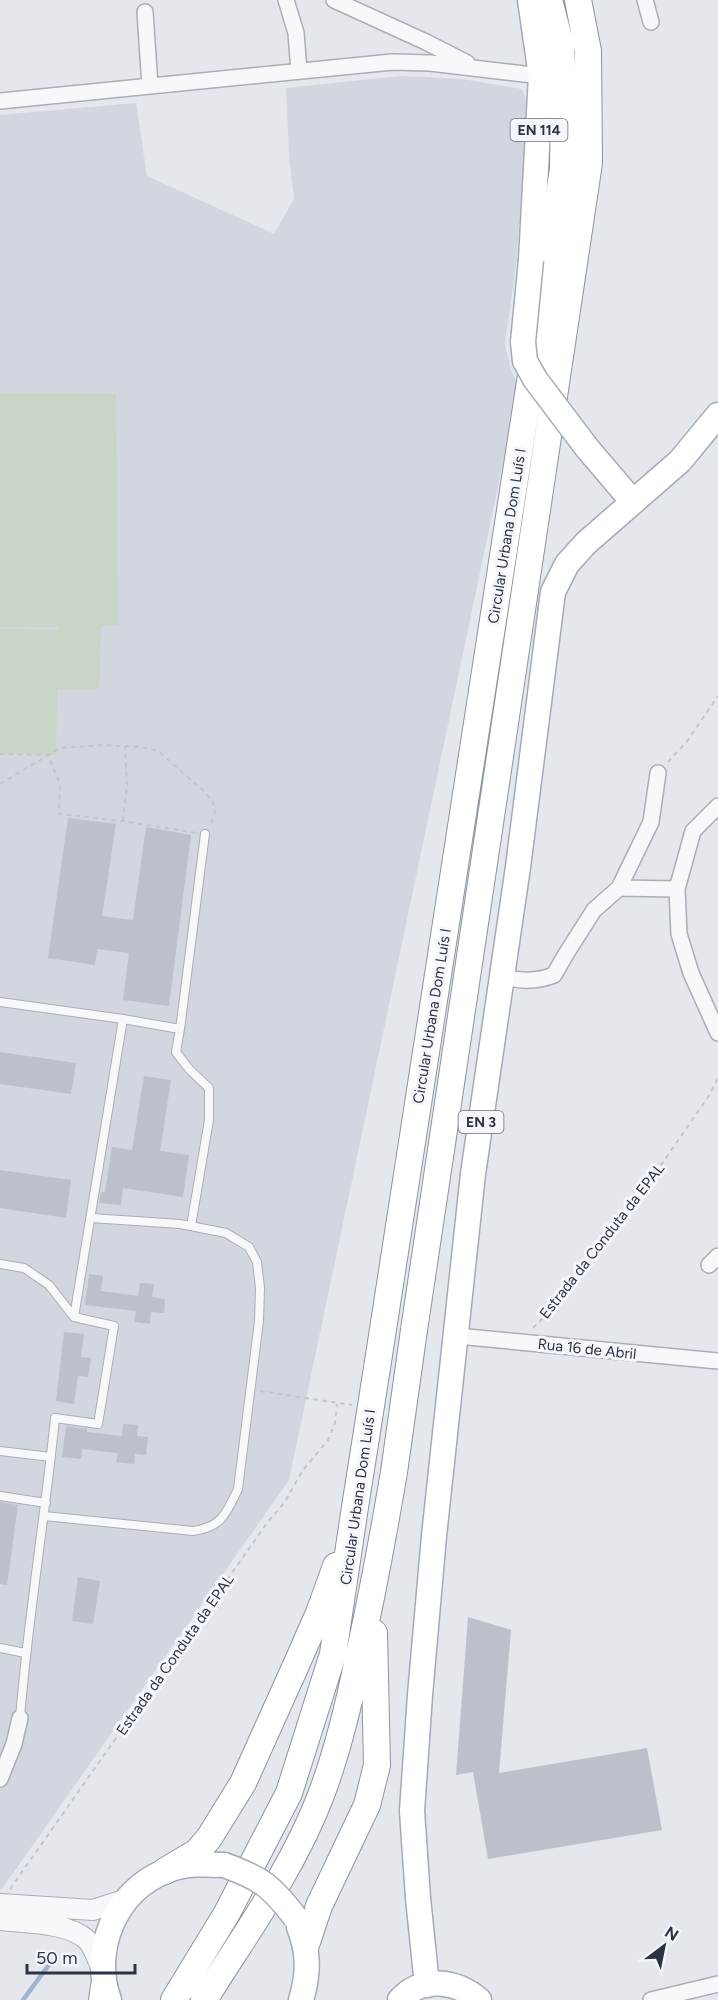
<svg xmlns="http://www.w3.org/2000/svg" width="718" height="2000" font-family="Figtree,sans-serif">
<rect width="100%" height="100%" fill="#e4e7ec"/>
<path fill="#d2d6de" d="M401 76 462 79 522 89 529 108 516 264 505 344 511 370 519 387 289 1480 2 1889H0V115L136 103 147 176 274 234 294 199 289 156 286 88Z"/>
<path fill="#c9d6c5" d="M0 393 116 394 118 625 101 626 99 689 57 690 56 755 0 753V629L58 630 59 627H0Z"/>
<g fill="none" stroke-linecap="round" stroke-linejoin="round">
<path stroke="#9fb4cc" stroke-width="4.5" d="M23 2000 48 1966 55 1961"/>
</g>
<path fill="#bbc0ca" d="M68 818 116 824 102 916 133 920 146 827 191 835 169 1006 123 1000 129 953 97 949 95 965 48 958Z
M0 1052 76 1063 71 1094 0 1084Z
M144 1076 171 1080 160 1151 189 1155 183 1197 123 1188 121 1205 99 1203 101 1192H105L112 1147 132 1150Z
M0 1170 71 1180 66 1218 0 1208Z
M89 1274 103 1276 101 1291 138 1296 140 1283 154 1284 152 1297 165 1299 164 1313 151 1312 150 1324 134 1322 136 1311 85 1305Z
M64 1332 84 1334 81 1357 91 1358 88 1377 78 1376 74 1404 56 1401Z
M123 1424 138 1425 137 1436 148 1437 146 1455 135 1454 134 1464 116 1462 118 1453 82 1449 81 1459 62 1457 66 1426 87 1429V1432L122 1436Z
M0 1502 18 1505 7 1585 0 1584Z
M78 1577 100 1581 93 1624 72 1621Z
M468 1617 511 1630 499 1773 647 1748 662 1830 488 1859 473 1772 456 1775Z"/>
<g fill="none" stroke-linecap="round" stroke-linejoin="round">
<g stroke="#a9aeb7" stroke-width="10">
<path id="service" d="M0 1002 123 1019
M180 1029 176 1052 189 1069 209 1088V1120L191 1226
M0 1264 24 1268 49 1285 74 1317
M0 1451 51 1457
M0 1496 46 1503
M44 1516 193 1531C222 1527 226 1514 238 1489L259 1321 260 1288 257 1262 249 1247 226 1233 180 1224 91 1218
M0 1648 25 1653
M20 1718C28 1617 45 1518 55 1418L98 1424 114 1326 74 1317 123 1019 180 1029 205 834"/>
</g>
<g stroke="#a9aeb7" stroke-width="18">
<path id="minor" d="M286 0 296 33 299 71
M334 0 426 42 467 63
M645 0 651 22
M145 12 150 86
M0 101 392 62 430 63 541 76
M718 806 693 831 677 889 679 934 691 973 718 1033
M619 888 651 822 658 773
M502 977C521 981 536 982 554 975L566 954 594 910 619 888 677 889
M709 1265 718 1256
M457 1336 718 1361
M0 1779 14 1744 20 1718
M651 2000 718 1984"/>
</g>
<g stroke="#a9aeb7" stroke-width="22">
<path id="tertiary" d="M0 1904 93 1910 127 1899
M0 1920C25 1923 68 1922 87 1940 94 1947 98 1961 102 1970"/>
</g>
<g stroke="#a3abb8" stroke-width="27">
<path id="primary" d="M530 0 541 76 531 260
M587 448 633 502
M299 1927C309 1953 309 1973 301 2000
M427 1985 418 1898 412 1811 420 1695 434 1536 473 1174 518 867 553 592 567 564 586 543 680 461 718 415
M109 2000C91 1950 115 1891 166 1871 185 1863 204 1864 224 1865
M400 2000C422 1975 457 1981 479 2000"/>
</g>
<g stroke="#8b94a3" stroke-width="28">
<path id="trunk" d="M414 1330 589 163 588 51 578 0
M377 1368 563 169 564 101 561 46 549 0
M165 1871 197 1852 209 1838 243 1783 297 1663 319 1613 336 1566
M306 1945 319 1906 367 1805 377 1765 374 1633
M102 2000 104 1986
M174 2000 227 1913 289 1793 333 1654 355 1507
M204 2000C245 1934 293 1869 321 1795 337 1753 348 1708 357 1664 371 1601 383 1537 394 1472"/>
</g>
<path stroke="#c2c5cb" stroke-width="2" stroke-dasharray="4.5 4.5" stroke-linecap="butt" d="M0 754 48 755 60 784 59 814 123 821 196 833
M668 762 688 740 718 696
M0 784 60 748 104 745 142 747 158 751 205 792 213 802 215 812 211 824
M123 821 127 785 125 746
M533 1328 541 1320 562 1290 635 1203 710 1094 718 1078
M260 1391 352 1405
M10 1889 267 1523 284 1503 303 1470 328 1440 335 1423 337 1404"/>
<use href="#service" stroke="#f7f8fa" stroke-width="8"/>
<use href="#minor" stroke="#f7f8fa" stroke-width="15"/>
<use href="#tertiary" stroke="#f7f8fa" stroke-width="20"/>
<use href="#primary" stroke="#fff" stroke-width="24"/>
<use href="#trunk" stroke="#fff" stroke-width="26"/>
<g stroke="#a3abb8" stroke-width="27" stroke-linecap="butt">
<path id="primary-bridge" d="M531 260 523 342 525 361 535 379 587 448
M224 1865C261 1878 271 1886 295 1917"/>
</g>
<g stroke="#8b94a3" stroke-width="28" stroke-linecap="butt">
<path id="trunk-bridge" d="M394 1472 414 1330
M355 1507 377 1368"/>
</g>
<use href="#primary-bridge" stroke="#fff" stroke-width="24"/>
<use href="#trunk-bridge" stroke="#fff" stroke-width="26"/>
</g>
<g text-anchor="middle" stroke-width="6" stroke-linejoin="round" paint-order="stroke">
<g fill="#f4f6f9" stroke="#676e7b" stroke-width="1.5">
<rect x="510.5" y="119" width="57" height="22" rx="4.5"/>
<rect x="458.5" y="1111" width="45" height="22" rx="4.5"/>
</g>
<g font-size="14" font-weight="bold" fill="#2b3445">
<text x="539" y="135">EN 114</text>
<text x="481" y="1127">EN 3</text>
</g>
<g font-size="15" fill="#2b3445" stroke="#f4f6f9">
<text transform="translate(507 536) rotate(-81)" y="5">Circular Urbana Dom Luís I</text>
<text transform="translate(432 1016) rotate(-81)" y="5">Circular Urbana Dom Luís I</text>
<text transform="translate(602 1241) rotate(-52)" y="5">Estrada da Conduta da EPAL</text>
<text transform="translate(587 1349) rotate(6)" y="5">Rua 16 de Abril</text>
<text transform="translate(358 1497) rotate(-82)" y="5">Circular Urbana Dom Luís I</text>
<text transform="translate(175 1655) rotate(-55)" y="5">Estrada da Conduta da EPAL</text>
</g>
</g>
<g transform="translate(664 1946) rotate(32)" stroke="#f4f6f9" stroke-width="4.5" paint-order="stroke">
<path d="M0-4.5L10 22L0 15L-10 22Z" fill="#2b3445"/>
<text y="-9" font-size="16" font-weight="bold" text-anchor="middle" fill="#2b3445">N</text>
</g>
<path d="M27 1964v9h108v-9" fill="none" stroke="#2b3445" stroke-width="3"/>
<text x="36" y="1964" font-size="18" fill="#2b3445" stroke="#f4f6f9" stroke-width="4.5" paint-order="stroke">50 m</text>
</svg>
